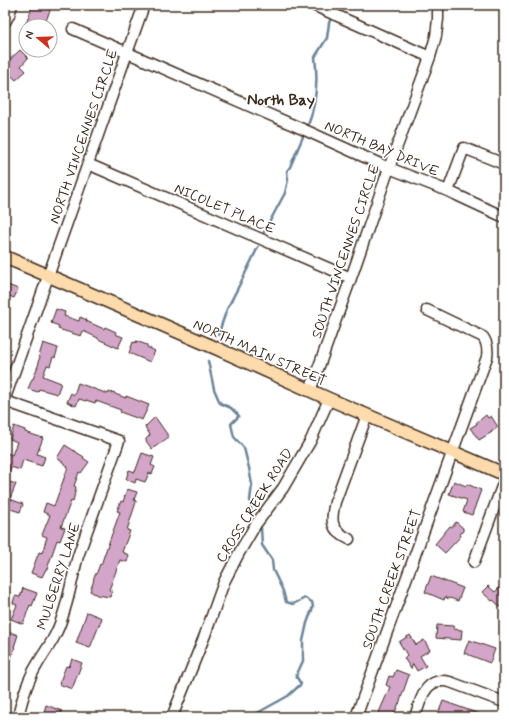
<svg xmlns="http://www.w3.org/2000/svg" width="509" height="722" font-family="Mynerve,sans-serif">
<rect width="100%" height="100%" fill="#fff"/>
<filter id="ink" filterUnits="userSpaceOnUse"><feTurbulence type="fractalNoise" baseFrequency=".025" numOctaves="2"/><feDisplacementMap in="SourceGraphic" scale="8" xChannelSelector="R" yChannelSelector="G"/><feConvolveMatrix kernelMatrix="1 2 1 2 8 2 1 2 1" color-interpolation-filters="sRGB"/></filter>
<g filter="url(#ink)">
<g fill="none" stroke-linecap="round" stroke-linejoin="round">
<path stroke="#6c8498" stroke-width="2.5" d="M334 12 336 5
M307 128C316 106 318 80 315 57L327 38 329 23 332 16
M264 232 285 193 288 180 287 171 290 167 305 132
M218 335 227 309 243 278 258 247
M208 361 214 389 220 403 231 408 239 416 231 424 234 437 244 448 249 468 252 485 250 500 252 517
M250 717 288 696 301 684 296 676 303 661V641L307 623 313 607 312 602 305 598 293 604 286 602 283 591 273 570 272 560 262 545 261 528"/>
</g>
<path fill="#d3a6c9" stroke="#3b2a1e" d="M33 5H52L44 26H25Z
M20 50 28 58 21 66 26 71 16 80 5 70V64Z
M5 284 18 289 14 298 5 294Z
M56 309 65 312 64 316 79 321 80 317 87 320 86 321 104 329 105 327 116 332 115 334 123 337 118 348 98 339V338L83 331 81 336 58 329 59 326 51 323Z
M136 341 147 345V347L155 351 150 362 129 353 133 342 136 343Z
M43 343 58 348 55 358 53 357 50 366 47 365 43 376 61 383 57 394 39 389 38 392 28 389 32 379H33L39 363 38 362 40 357 39 356Z
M78 383 108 394 109 392 111 393 114 392 115 394 126 398V396L149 405 142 420 120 412 121 410 96 401 95 403 86 400V401L79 399 76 406 67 402 71 393 74 395Z
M486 415 488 418 491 416 498 427 491 432H492L479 440 470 428 477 424 476 423Z
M155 417 169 437 152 449 146 441V439L150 435 145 427Z
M14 426 25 430V432L43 438 37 454 45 457 42 466 23 460 20 470 11 467 6 481 16 484 10 499 23 504 20 512 7 508 6 511H5V452L12 455 17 442 10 439Z
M65 445 84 457 83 458 89 462 81 473 79 472 74 486 76 487 73 502 71 501 61 527 65 528 60 541 57 540 47 569H46L42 577 31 573 39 552 42 553 47 537 42 535 50 515 43 512 46 503 54 506 68 467 64 464V463L57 458Z
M142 453 154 457 151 465 155 467 152 474 149 473 145 482 136 479 135 483 126 479 129 470 135 472Z
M454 481 466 486 467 484 481 490 472 515 463 512 467 500 449 494Z
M127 489 137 492 134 500 136 501V502L127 530 130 531 122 552 129 555 127 562 120 560 109 590 112 591 110 597 97 595 90 591 93 583 94 577 97 572 100 564 101 565 105 553 120 512 117 511 121 501 123 502Z
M456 522 463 528V531L460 534 461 536 445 553 435 544 450 526 452 527Z
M431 576 463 588 458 601 450 598 449 599 445 597 444 600 425 592Z
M504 583V610L493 600 492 601 482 592 488 586 495 592Z
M23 588 37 593 32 606 30 605 23 624 11 619 17 605 13 603 15 596 20 597Z
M87 612 102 618 90 648 76 643Z
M437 625 454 626 453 629 462 630 461 640 436 638Z
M7 631 18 635 14 647H15L6 672H5V636Z
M410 635 416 645 424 640 430 650 420 656 426 666 417 671 413 664 411 669 404 658 407 655 399 642Z
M469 640 495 649 490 663 464 653Z
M72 659 82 663 72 689 59 684 66 666 69 667Z
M396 670 409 675 399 704V703L393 717H377L390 687 386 685 389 676 393 677Z
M443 701 485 716 484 717H444L439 715V714H438Z
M46 705 62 711 60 717H48L43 715Z"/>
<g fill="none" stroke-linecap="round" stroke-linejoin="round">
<g stroke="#3b2a1e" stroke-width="13">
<path id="minor" d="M313 5 430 57
M5 22 9 15 12 5
M73 29 307 131 389 168 448 191 504 217
M88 164 351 278
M448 191 464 148 504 164
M310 391 351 278 389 168 430 57 436 36 438 19V5
M5 398 144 5
M5 401 119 441 78 556C71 581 68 607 57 631 52 643 43 654 37 665 27 681 22 699 18 717
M349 539C331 530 330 522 335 502L367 415
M474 562 504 481
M172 717 205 635 224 582 239 553 256 524 283 488 311 440 329 399
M356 717 487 357C488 350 488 344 483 337L427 310
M415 717C421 699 425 676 450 682L504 702"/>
</g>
<g stroke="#3b2a1e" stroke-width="15">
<path id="major" d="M5 257 218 349 329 399 504 474"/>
</g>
<use href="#minor" stroke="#fff" stroke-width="10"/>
<use href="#major" stroke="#fedbac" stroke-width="12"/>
</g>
</g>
<g text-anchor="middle" stroke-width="3.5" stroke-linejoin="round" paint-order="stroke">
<g font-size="14" fill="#3b2a1e" stroke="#fff">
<text transform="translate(83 136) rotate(-71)" y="5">NORTH VINCENNES CIRCLE</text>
<text transform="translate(382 148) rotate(23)" y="5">NORTH BAY DRIVE</text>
<text transform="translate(225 208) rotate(23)" y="5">NICOLET PLACE</text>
<text transform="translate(345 251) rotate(-71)" y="5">SOUTH VINCENNES CIRCLE</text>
<text transform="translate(260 352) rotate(24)" y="5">NORTH MAIN STREET</text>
<text transform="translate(254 505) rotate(-58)" y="5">CROSS CREEK ROAD</text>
<text transform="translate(58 576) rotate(-72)" y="5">MULBERRY LANE</text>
<text transform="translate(391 579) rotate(-70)" y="5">SOUTH CREEK STREET</text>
</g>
<g font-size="16" font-weight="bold" fill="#3b2a1e" stroke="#fff">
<text x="281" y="105">North Bay</text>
</g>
</g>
<rect width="509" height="722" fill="none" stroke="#fff" stroke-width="20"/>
<rect x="10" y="10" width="489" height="702" fill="none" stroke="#3b2a1e" stroke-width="1.5" filter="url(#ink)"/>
<g transform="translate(38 38) rotate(289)"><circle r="19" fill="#ffffff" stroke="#b1aaa5"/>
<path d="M0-3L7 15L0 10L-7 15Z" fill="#c8321e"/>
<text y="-6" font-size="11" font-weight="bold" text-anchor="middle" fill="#3b2a1e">N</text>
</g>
</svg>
